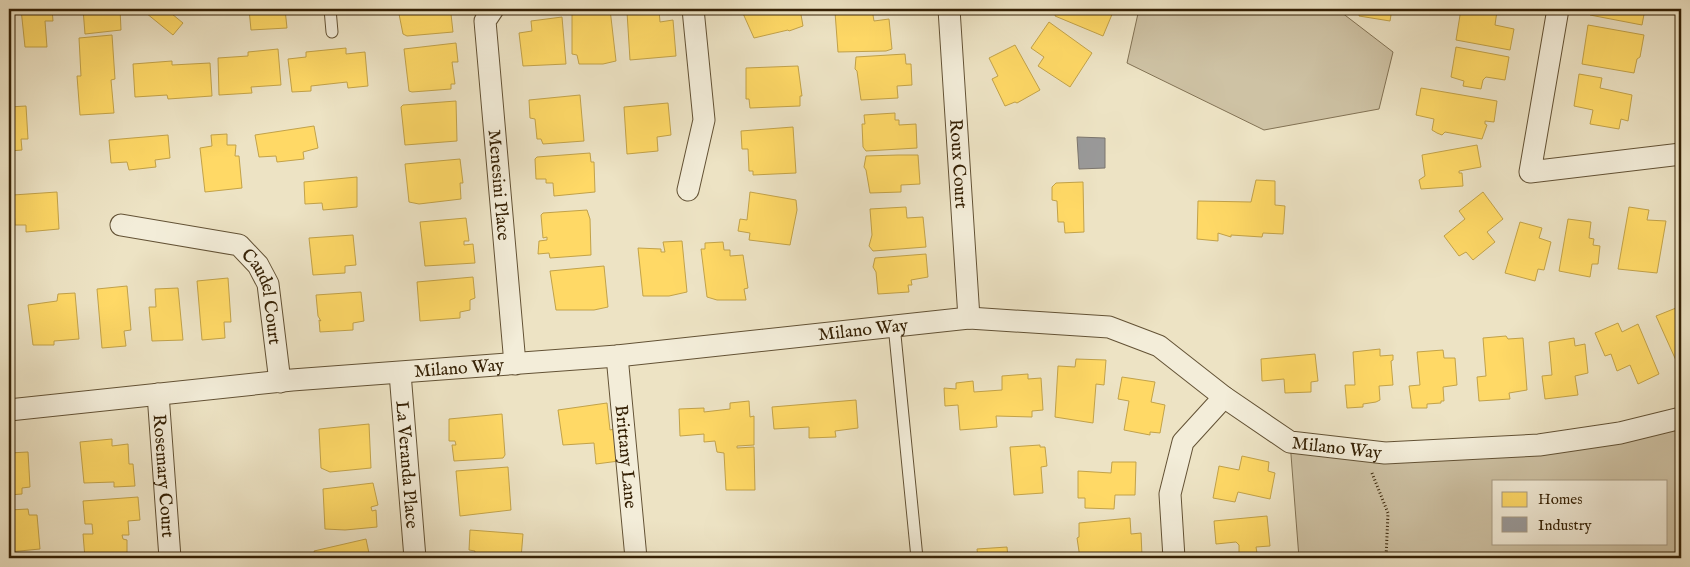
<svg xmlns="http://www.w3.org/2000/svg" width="1690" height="567" font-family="'IM FELL English',serif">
<rect width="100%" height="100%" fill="#ede3c4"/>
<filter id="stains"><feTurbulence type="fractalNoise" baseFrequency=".004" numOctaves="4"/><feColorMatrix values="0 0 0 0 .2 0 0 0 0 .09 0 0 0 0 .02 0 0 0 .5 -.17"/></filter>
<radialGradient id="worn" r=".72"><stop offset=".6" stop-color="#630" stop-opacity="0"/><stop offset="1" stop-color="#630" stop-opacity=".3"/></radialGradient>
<path fill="#cec2a4" stroke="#827254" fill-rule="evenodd" d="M1139 9H1337L1393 52 1379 109 1264 130 1127 63Z
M1681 418V558H1299L1290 442 1385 453ZM1494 481H1666V543H1494Z"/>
<path fill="#ffd966" stroke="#c2a249" d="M21 9H52L53 21H45L47 47H25Z
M83 9H120L121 30 85 34Z
M150 9H172L175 11 172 14 183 23 173 35 146 13Z
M249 9H285L287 28 251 30Z
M398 9H446L442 10V13L451 14 453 32 407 36 403 34Z
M589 9H610L616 61 603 64H579L577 55 572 54V13L589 12Z
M741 9H800L803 26 789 31 788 30 754 38Z
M872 9 874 21 889 19 892 49 886 51 838 52 835 12Z
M1057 9H1111V11L1113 12 1103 36 1055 16Z
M1360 9H1392L1390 21 1359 16Z
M1461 9 1497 11 1495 25 1514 29 1510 50 1456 40Z
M1591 9H1645L1642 25 1590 15Z
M659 10 660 22 673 20 676 56 630 60 627 12Z
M562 17 566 64 523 66 519 33 532 31 531 21Z
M1049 22 1092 53 1070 87 1038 66 1044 57 1031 48Z
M1588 25 1644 35 1640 57 1637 59 1634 73 1582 64Z
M112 35 115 79 111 80 114 113 80 115 77 76H81L79 38Z
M456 43 458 62H452L455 84H451V89L412 92 409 91 404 49Z
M1015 45 1040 90 1017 103 1015 102 1005 106 992 79 998 76 989 58Z
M1456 47 1509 57 1505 80 1486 77 1483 80 1481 89 1463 86 1464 81 1451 77Z
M346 48V54L365 52 368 86 348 88 347 82 311 86V91L292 92 288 59 306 57V52Z
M278 49 281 85 251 87 252 93 219 95 218 58 248 56V52Z
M905 54 906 64H911L912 85 897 86 898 98 861 100 857 71 855 69 856 57Z
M172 61V65L210 63 212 96 168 99 167 95 135 97 133 64Z
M798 66 802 96H800V106L750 108 749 99H746V68Z
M1579 74 1602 78 1600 88 1632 95 1628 121 1621 119 1619 129 1590 124 1593 110 1574 106Z
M1421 88 1497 101 1494 122 1485 121V124L1487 125 1482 139 1445 132 1442 135 1437 133 1432 130 1434 119 1416 115Z
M580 95 584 141 543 144 541 139H537L535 119 530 118 529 100Z
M456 101 457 141 405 145 401 107 403 105Z
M668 103 671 135 657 137 658 151 627 154 624 107Z
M26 106 28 139H21L22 150 9 151V107Z
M895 113V120H899V125L916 124 917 148 866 151 863 147 862 124H865L864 115Z
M314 126 318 148 303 152 304 159 277 162 276 156 259 157 255 135Z
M793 127 796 173 753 175V171H749L748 149H742L741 131Z
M227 134V145H236L235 156H239L242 188 205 192 200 148 212 146 211 135Z
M168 135 170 158 155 160 156 167 129 170 127 162 111 163 109 140Z
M1477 145 1481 167 1459 171V173H1462L1463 186 1421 189 1419 180 1425 176 1422 155Z
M590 153 591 162H594L595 192 554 196 553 183H546V179H536L535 159 537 157Z
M898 155H918L920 184 901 185V192L870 193 866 170 864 167 866 156Z
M460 159 463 183H460L461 199 419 204 409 202 405 164Z
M357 177V207L323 210 322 203 305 204 304 182Z
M1256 180 1275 181V205L1285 206 1283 234 1263 233 1262 237 1231 235V237L1218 233V241L1197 239 1198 201 1251 202Z
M1083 182 1084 232 1065 233 1064 222H1058L1057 201 1052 200V187L1056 183Z
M57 192 59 229 26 232V225H15L13 195Z
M750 192 796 200 797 210 790 245 749 240 750 233 738 231 740 219 747 220Z
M1483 192 1503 219 1487 232 1495 242 1473 260 1466 252 1459 256 1444 236 1465 219 1459 211Z
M906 207 907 218 923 217 926 247 873 251 869 246 872 235 870 209Z
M1629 207 1649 210 1647 220 1666 221 1657 273 1618 269Z
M587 210 590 219 591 255 550 258 549 253 538 254 539 241 547 240V237L543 238 541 215 543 213Z
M466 218 469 241H464V245L473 244 475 263 425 266 420 222Z
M1568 219 1591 222 1589 238 1594 239 1593 245 1600 246 1598 264H1592L1590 277 1559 271Z
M1520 222 1542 228 1539 238 1551 242 1544 270 1538 269 1535 281 1505 273Z
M1681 230V255L1677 254Z
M353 235 356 265 345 266V273L313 275 309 238Z
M682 241 687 292 669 296H643L638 248 661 249V252H665L663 242Z
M723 242 724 250H730V256L743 255 748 288 744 289 746 300H717L707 297 701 249H705V243Z
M926 254 928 277 911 280 912 285H908L909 292 878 294 876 272 873 267 875 258Z
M604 266 608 307 594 310H556L550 271Z
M473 277 475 298 470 300V310L460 312V318L420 321 417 282Z
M228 278 231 322H224L225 338 202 340 197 281Z
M127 286 131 330 124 331 126 346 102 348 97 289Z
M178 288 183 340 152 341 149 307H156L155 289Z
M361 292 364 321 353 323V330L320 332 319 320 321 321 318 316 316 295Z
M75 293 79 339 54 341V345H33L28 305 57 301 58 294Z
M1681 306V366L1679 367 1656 316Z
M1618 323 1622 332 1638 324 1659 374 1638 384 1630 365 1617 371 1611 354 1605 356 1595 333Z
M1506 336 1508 339 1523 338 1527 390 1509 393 1510 399 1479 401 1477 377 1486 376 1483 338Z
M1574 338 1575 346 1585 344 1588 373 1575 376 1578 395 1545 399 1542 376 1552 375 1549 342Z
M1380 349V356L1393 355V360L1391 361 1393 385 1379 386 1380 400 1376 402 1363 404V407L1347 408 1345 385H1355L1353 352Z
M1443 350 1444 358H1455L1457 385 1443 387 1444 401H1441V403L1427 404V408H1412L1409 386 1420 385 1417 352Z
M1315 354 1318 381 1311 382V392L1285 393 1284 379 1262 381 1261 359Z
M1076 359 1106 360 1104 385 1096 384 1093 423 1055 417 1058 366 1075 367Z
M1028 374V379L1041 378 1043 410 1032 411V417L996 416 997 427 960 430 958 405 945 406 944 388 956 389V383L973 381 974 392 1002 390V376Z
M1122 377 1155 382 1151 402 1165 405 1160 433 1150 432V435L1124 430 1129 401 1118 399Z
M856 400 858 428 835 431 836 437 809 438V427L774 429 772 407Z
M749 401 750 417 754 416V445L737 446V448L754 447 755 490H726L724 453 717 452 715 441 704 442V434L680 436 679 409 704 408V412L730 409V403Z
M607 403 610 430 614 429 619 461 596 464 594 443 563 445 558 410Z
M502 414 505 455 503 458 454 461 452 445H456L455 441H449V419Z
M369 424 371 468 330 472 321 468 319 429Z
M112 439V446L128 444 129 464H133L135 486 114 487V482L84 483 80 442Z
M1040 445V447H1045L1047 466 1041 467 1043 493 1014 495 1010 447Z
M28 452 30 487 22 488V494L9 495V453Z
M1242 456 1269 462 1268 471 1275 473 1270 499 1238 492 1235 502 1213 498 1219 466 1239 470Z
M1112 462H1136L1135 495H1115L1114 509 1085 508V498H1078V471L1111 473Z
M508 467 511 510 460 516 456 471Z
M373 483 378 505 371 507 372 511 376 510 377 527 345 530 325 529 323 489Z
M138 497 140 520 128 521 129 535H122L123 539 127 540V555L125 558H85L83 534H93L92 524H85L83 501Z
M28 509 29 515H37L40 549 9 552V510Z
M1267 516 1270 546 1256 547 1257 553 1239 555V545L1236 542 1216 544 1214 521Z
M1130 518 1131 534 1141 533 1142 556 1080 558 1077 538 1079 537V523Z
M470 530 523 534 521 558H474L475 551 469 550Z
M366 539 370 558H316L314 551Z
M1007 547 1008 558H978L977 549Z"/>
<path fill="#999" stroke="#7b756d" d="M1077 137 1105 138V168L1079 169Z"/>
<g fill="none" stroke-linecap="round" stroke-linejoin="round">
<g stroke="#635235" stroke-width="13">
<path id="service" d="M330 9 332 32
M894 325 917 558"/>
</g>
<g stroke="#635235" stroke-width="23">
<g id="minor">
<path id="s1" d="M493 9 485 21 515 364"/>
<path id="s2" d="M949 9 969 318"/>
<path d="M1558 9 1530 172 1681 154"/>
<path d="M688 190 704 120 693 9"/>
<path id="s3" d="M121 225 239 245 258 265 268 284 280 382"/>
<path id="s4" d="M617 356 636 558"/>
<path id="s5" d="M400 373 415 558"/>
<path id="s6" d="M158 394 170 558"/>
<path id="s7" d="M9 410 292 380 617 356 969 318 1109 327 1159 346 1224 397 1290 442 1385 453 1539 445 1620 433 1681 418"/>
<path d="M1174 558 1170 494 1183 442 1224 397"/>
</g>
</g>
<path stroke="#352105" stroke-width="3" stroke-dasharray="1 2.5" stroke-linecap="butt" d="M1372 473 1388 513 1386 558"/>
<use href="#service" stroke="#f3edd9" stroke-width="11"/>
<use href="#minor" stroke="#f3edd9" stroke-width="21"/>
</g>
<g text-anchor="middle" stroke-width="5" stroke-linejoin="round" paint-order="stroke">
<g font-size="18" fill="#352105" stroke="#f3edd9">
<text dy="6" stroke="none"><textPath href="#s2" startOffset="155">Roux Court</textPath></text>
<text dy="6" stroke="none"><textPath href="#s1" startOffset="179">Menesini Place</textPath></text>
<text dy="6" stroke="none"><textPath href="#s3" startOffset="179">Caudel Court</textPath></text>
<text dy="6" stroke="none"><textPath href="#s7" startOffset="858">Milano Way</textPath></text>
<text dy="6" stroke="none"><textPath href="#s7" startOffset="452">Milano Way</textPath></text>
<text dy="6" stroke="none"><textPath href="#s7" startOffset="1368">Milano Way</textPath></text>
<text dy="6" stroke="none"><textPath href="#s4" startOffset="101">Brittany Lane</textPath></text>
<text dy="6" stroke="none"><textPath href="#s5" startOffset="92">La Veranda Place</textPath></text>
<text dy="6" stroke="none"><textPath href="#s6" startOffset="82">Rosemary Court</textPath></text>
</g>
</g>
<rect width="1690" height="567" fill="none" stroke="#ede3c4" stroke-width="30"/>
<rect x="10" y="10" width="1670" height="547" fill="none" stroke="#352105" stroke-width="2.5"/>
<rect x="15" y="15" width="1660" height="537" fill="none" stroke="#352105"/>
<rect x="1492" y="480" width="175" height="65" fill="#f3edd9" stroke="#a79b84"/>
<rect x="1502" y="492" width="25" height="15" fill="#ffd966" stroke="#a79b84"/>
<text x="1538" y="504" font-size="15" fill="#352105">Homes</text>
<rect x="1502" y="517" width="25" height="15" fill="#999999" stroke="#a79b84"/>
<text x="1538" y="530" font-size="15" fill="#352105">Industry</text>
<rect width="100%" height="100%" filter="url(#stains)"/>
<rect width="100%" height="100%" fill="url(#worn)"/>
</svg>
